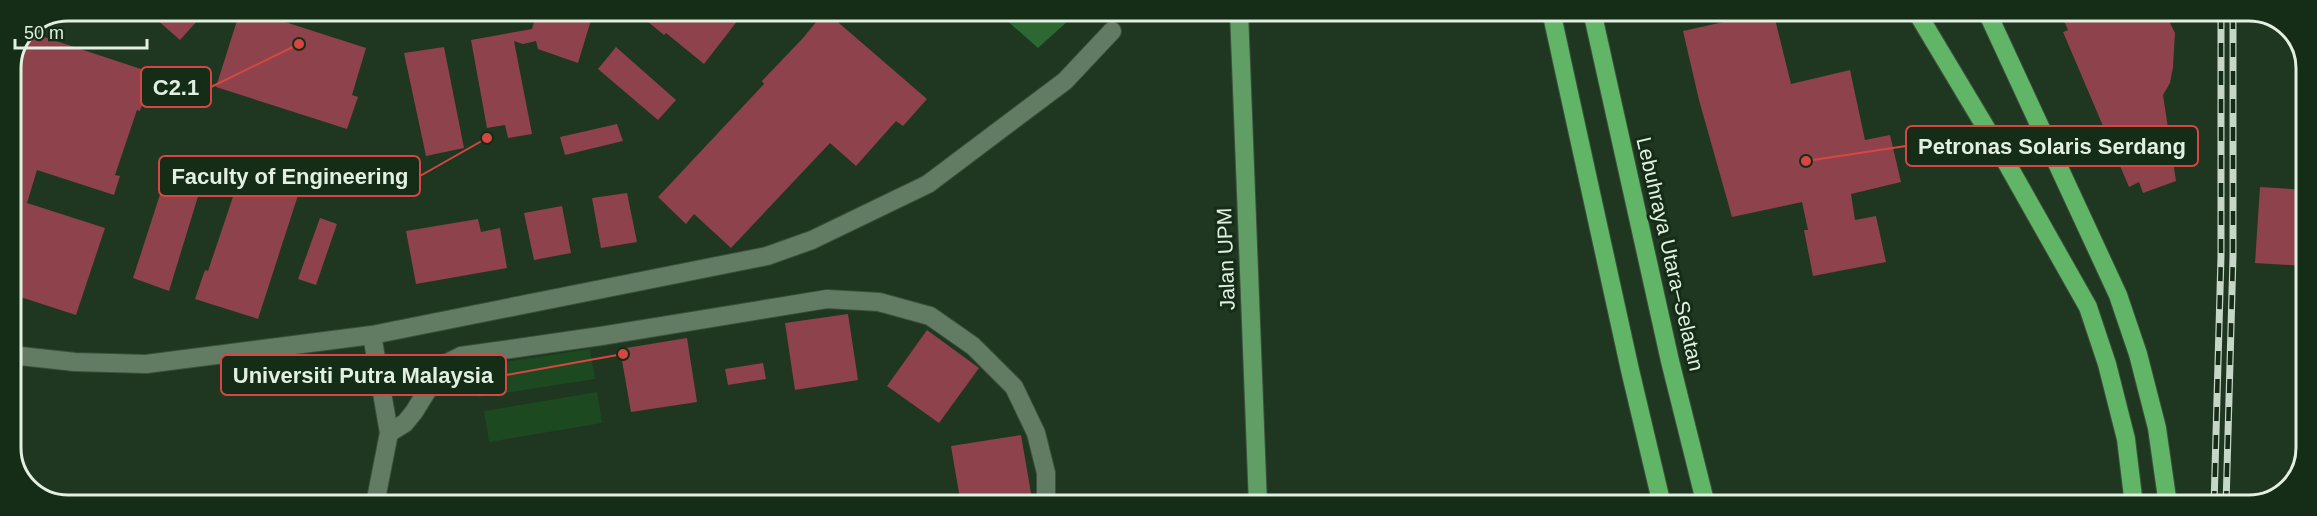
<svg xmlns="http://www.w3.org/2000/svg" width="2317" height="516" font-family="Arial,sans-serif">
<rect width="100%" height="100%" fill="#1f3620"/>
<path fill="#1d4921" d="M590 349 595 379 478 397 473 367Z
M597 392 602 423 489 442 484 411Z"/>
<path fill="#2d6832" d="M996 11H1079L1038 48Z"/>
<path fill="#8e424b" d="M147 11H206L180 40Z
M240 11H251L366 48 352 95 358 97 347 129 216 87Z
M537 11H571L592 17 578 63 538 49 536 41 523 44 514 41 532 134 508 138 505 125 487 128 471 40 532 29Z
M635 11H745L704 64 666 33 664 35Z
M825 11 927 99 903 126 896 121 856 166 830 143 731 248 694 214 686 224 658 197 764 84 762 81 803 38Z
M1773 11 1791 84 1850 70 1865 140 1890 135 1901 182 1851 194 1855 220 1876 216 1886 262 1813 276 1804 230H1808L1802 202 1732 217 1699 100 1683 31Z
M2060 12H2185L2170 23 2175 33 2173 67 2170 83 2163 95 2176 181 2143 193 2139 182 2129 187 2063 32 2068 30Z
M26 31 153 73 140 111 137 110 115 175 120 176 114 195 37 170 27 203 105 228 76 315 11 294V72Z
M444 47 464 148 426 156 404 53Z
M616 47 676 100 658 120 598 69Z
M617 124 623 141 565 155 560 137Z
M243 167 301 186 258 319 195 299 205 270 208 271Z
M165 179 200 190 169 291 133 278Z
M2260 187 2306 190V266L2255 263Z
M627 193 637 242 601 248 592 198Z
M562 206 571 253 534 260 524 213Z
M320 218 337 224 316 285 298 279Z
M478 219 481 232 500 228 507 268 416 284 406 231Z
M848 314 858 380 795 390 785 323Z
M927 330 979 368 939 423 887 386Z
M687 338 697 402 631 412 620 349Z
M763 363 766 379 728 385 725 369Z
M1021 435 1032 499 993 505H961L951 446Z"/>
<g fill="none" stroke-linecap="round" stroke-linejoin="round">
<g stroke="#3c503d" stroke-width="20">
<path id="minor" d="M372 335 389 433 375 504
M11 355 75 362 146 364 372 335 767 256 812 240 928 184 1065 81 1112 31
M389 433 405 423 414 412 443 365 461 356 601 336 827 299 879 302 930 316 973 346 1014 387 1036 433 1046 473V505
M52 501 58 504"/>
</g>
<g stroke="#3c503d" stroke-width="20">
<path id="major" d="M1239 11 1258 505"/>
</g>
<g stroke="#3c503d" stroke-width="20">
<path id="highway" d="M1551 11 1630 370 1662 505
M1592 11 1670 361 1706 505
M1916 11 2001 153 2088 307 2107 364 2126 439 2134 505
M1987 12 2118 295 2138 354 2157 428 2168 505"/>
</g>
<use href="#minor" stroke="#627c63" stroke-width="18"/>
<use href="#major" stroke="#619e65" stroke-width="18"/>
<use href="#highway" stroke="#60b566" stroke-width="18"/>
<g stroke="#c6d6c7" stroke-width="7">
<path id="rail" d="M2305 59 2306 69
M2214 505 2221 256V12
M2226 505 2233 256V12"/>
</g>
<use href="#rail" stroke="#152c16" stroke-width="4.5" stroke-dasharray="14" stroke-linecap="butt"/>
</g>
<g text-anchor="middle" stroke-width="6" stroke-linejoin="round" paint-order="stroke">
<g font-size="21" fill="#e2f0e2" stroke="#152c16">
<text transform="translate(1670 254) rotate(77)" y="7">Lebuhraya Utara–Selatan</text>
<text transform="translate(1226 259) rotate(-92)" y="7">Jalan UPM</text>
</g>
</g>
<path d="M0 0H2317V516H0ZM68 21H2249A47 47 0 0 1 2296 68V448A47 47 0 0 1 2249 495H68A47 47 0 0 1 21 448V68A47 47 0 0 1 68 21Z" fill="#152c16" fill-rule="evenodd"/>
<path fill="none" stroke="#e2f0e2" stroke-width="3" d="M68 21H2249A47 47 0 0 1 2296 68V448A47 47 0 0 1 2249 495H68A47 47 0 0 1 21 448V68A47 47 0 0 1 68 21Z"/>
<path fill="none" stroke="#d84644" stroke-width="2" d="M299 44L211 87M1806 161L1906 146M487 138L420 176M623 354L506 375"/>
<g fill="#d84644" stroke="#152c16" stroke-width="2">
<circle cx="299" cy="44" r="6"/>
<circle cx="1806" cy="161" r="6"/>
<circle cx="487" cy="138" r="6"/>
<circle cx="623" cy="354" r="6"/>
</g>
<g fill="#152c16" stroke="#d84644" stroke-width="2">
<rect x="141" y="67" width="70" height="40" rx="6"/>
<rect x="1906" y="126" width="292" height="40" rx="6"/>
<rect x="159" y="156" width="261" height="40" rx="6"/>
<rect x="221" y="355" width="285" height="40" rx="6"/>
</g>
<g font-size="22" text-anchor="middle" font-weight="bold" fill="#e2f0e2">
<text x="176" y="95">C2.1</text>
<text x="2052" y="154">Petronas Solaris Serdang</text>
<text x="290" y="184">Faculty of Engineering</text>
<text x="363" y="383">Universiti Putra Malaysia</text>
</g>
<path d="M15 39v9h132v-9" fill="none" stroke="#e2f0e2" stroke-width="3"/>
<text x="24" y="39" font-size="18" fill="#e2f0e2" stroke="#152c16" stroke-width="4.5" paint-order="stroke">50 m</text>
</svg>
